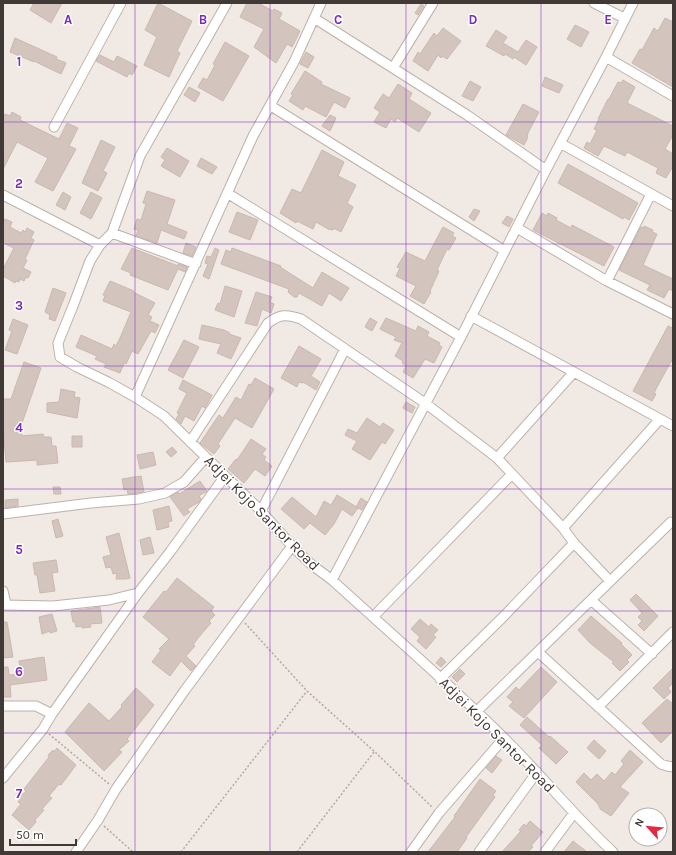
<svg xmlns="http://www.w3.org/2000/svg" width="676" height="855" font-family="Karla,sans-serif">
<rect width="100%" height="100%" fill="#f0e9e4"/>
<path fill="#d3c5be" stroke="#cab8af" d="M34 3H62L51 23 30 10Z
M158 3 192 21 177 51 180 53 169 77 144 65 157 37 145 30Z
M247 3H258L273 11 274 9 282 13 279 19 300 31 292 47 287 44 276 63 254 47 264 29 240 17Z
M421 4 424 6 418 15 415 13Z
M665 18 673 22V87L632 63 640 49 642 50 654 28 658 31Z
M575 25 589 32 581 47 567 39Z
M443 28 461 41 447 59 442 56 441 58 438 55 428 71 413 61 418 52 420 54 434 33 437 36Z
M496 30 507 37 503 43 518 52 526 40 537 47 526 65 514 57 513 59 505 54 504 56 486 46Z
M15 38 57 57 56 59 66 63 61 74 34 61V62L10 52Z
M225 42 249 56 223 101 198 87 203 78 207 80 215 65 213 64Z
M306 52 314 57 308 68 300 64Z
M100 55 114 62 117 56 137 66 132 75 129 73 127 77 96 61Z
M305 71 322 82 321 84 350 98 345 108 334 102 326 117 305 106 303 110 289 101 293 95 291 94Z
M545 77 563 85 559 93 542 86Z
M623 80 635 87 627 103 673 126V135L665 149 673 154V166L666 178 656 173 658 168 627 152 625 156 604 146 598 156 584 148 587 142 590 144 597 130 594 129 599 119H598L608 99H609L618 82 621 83Z
M470 81 481 87 473 101 462 96Z
M398 84 412 93 409 99 431 113 419 132 397 118 395 122 391 119 386 128 374 122 380 112 374 108 383 94 389 98Z
M189 87 200 93 195 102 184 95Z
M523 104 539 112 528 133 527 137H528L524 145 506 135Z
M12 112 21 117 20 120 59 139 67 123 78 128 69 146 76 149 53 191 35 182 48 158 17 142 3 169V118L5 114 10 116Z
M330 115 336 118 330 131 322 126Z
M101 140 115 147 103 171 107 173 98 191 82 183Z
M167 148 189 161 180 177 161 166 165 160 161 157Z
M322 150 344 162 338 176 356 185 347 203 353 207 341 232 333 228V230L328 229 316 222 313 229 297 221 296 223 280 213 292 189 301 193Z
M201 158 217 167 212 174 197 166Z
M568 164 638 203 629 220 624 217 623 219 558 183Z
M147 191 175 200 167 224 187 232 184 239 161 230 157 243 136 236 138 230 134 229 137 219 141 220 146 204 143 203Z
M63 192 71 197 65 210 56 205Z
M91 192 102 198 91 219 80 213Z
M474 209 480 211 474 221 469 217Z
M237 212 258 220 250 240 229 232Z
M542 213 547 216 548 213 557 218 556 220 571 228 572 225 614 247 604 266 533 230Z
M507 216 513 219 509 227 502 223Z
M5 219 12 222 10 227 21 233 23 230 25 232 27 228 34 232 31 238 34 240 25 259 27 260 23 268 31 272 28 278 26 277 24 281 20 279 19 282 16 281 15 283 3 276V269L14 248 3 243V223Z
M644 226 653 230 652 232 657 234 643 265 673 279V291L669 289 664 298 647 290 650 285 619 270 641 227 644 228Z
M443 227 454 233 452 236 456 238 449 250 447 249 437 270 439 271 430 291 431 292 424 304 410 296 416 286 396 276 400 268 397 267 406 252 425 261Z
M186 243 196 247 192 256 183 253Z
M132 248 178 266V264L187 267 185 272 178 269 168 290 130 275 131 273 121 269Z
M215 248 219 250 209 279 203 276 208 264 205 263 207 256 211 257Z
M232 248 281 266 280 267 313 288 322 272 349 288 341 301 329 293 322 306 299 293 297 297H294L288 292 289 289 221 264 226 250 231 252Z
M110 281 134 291 133 292 155 303 148 315 152 317 150 321 159 325 155 333 151 331 138 354 132 351 126 364 124 363 120 373 104 367 106 364 95 359 97 356 76 347 81 335 112 349 114 344 116 346 120 338 131 312 103 301 105 296 103 295Z
M225 286 242 291 234 317 215 310 218 303 220 304Z
M53 288 66 293 55 321 49 319 50 315 45 312Z
M256 292 272 297 270 302 274 304 271 313 262 309 257 326 245 323Z
M370 318 377 322 372 331 365 327Z
M386 318 416 331 418 326 429 332 427 336 440 343 439 345 442 347 434 363 425 359 413 378 403 372 406 366 402 363 403 361 395 356 402 343 394 340 396 337 380 329Z
M13 319 28 325 17 354 5 350 12 331 9 330Z
M202 325 224 330 230 333 229 334 241 338 231 359 217 353 221 344 199 339Z
M668 326 673 328V358L657 387 654 393 656 394 652 401 633 391Z
M184 340 199 347 183 378 168 370Z
M299 346 321 359 311 376 320 382 316 390 303 382V383L299 382 297 387 281 378Z
M24 362 41 368 21 426 22 436 43 434 44 437H51L52 446H56L58 463 37 465V460L6 462 3 427V399H11Z
M255 378 274 389 252 428 235 418 218 444 220 446 214 454 200 443 219 415 223 418 236 397 241 400 249 384 251 385Z
M183 380 212 395 205 408 202 406 194 421 185 416 181 424 176 419 179 414 177 413 187 393 179 389Z
M61 389 75 392 74 397 80 398 77 418 47 412V403L59 402Z
M406 402 415 407 412 413 403 408Z
M367 418 380 427 383 423 394 430 385 444 382 442 370 460 352 449 357 441 345 435 348 429 357 433Z
M72 436H82V447H72Z
M251 439 266 449 262 454 266 457 264 460 272 466 265 476 255 469 244 483 228 469 236 459 237 460Z
M172 447 177 452 171 457 166 452Z
M153 452 156 465 140 469 137 455Z
M141 476 144 492 128 494 127 489 124 490 122 479Z
M200 481 207 491 199 496 201 499 199 502 187 509 190 512 184 516 170 497 178 492 179 494Z
M53 487H60L61 494H54Z
M337 495 358 508 352 516 342 509 334 524 325 535 310 523 304 529 281 509 292 497 316 517 324 501 331 505Z
M361 498 367 502 362 510 356 507Z
M18 499V506L5 508V500Z
M169 506 172 521 168 522 169 527 157 530 153 510Z
M58 519 63 536 56 538 52 521Z
M119 533 130 578 126 579H116L117 573 113 574 111 567 106 568 103 557 111 555 106 537Z
M150 537 154 553 143 555 140 540Z
M56 560 58 572 52 573 55 591 40 593 37 575H35L33 563Z
M177 578 214 607 211 611 215 615 209 621 211 623 198 638 193 645 195 646 186 656 196 666 191 671 181 661 170 676 152 662 161 650 159 649 169 639 143 617 164 591 166 592Z
M636 594 658 616 644 631 638 625 642 621 638 617 642 613 630 600Z
M100 607 102 623 90 624 91 627 82 628V626L76 627 75 622H73L71 611Z
M52 614 57 631 50 633V631L42 634 39 617Z
M591 616 622 643 621 644 632 655 627 660 629 662 620 671 612 663 614 662 590 643 578 630Z
M420 619 429 627 431 624 438 630 433 635 436 637 426 649 417 641 420 637 411 629Z
M3 622H7L13 657 3 658Z
M44 657 47 680 10 685 11 697H3V667H8L9 675 21 674 19 661Z
M441 657 446 662 441 667 436 663Z
M541 667 557 682 524 718 509 706 513 702 507 697 516 687 519 690Z
M673 668V683L668 688 671 692 664 699 653 688Z
M460 669 465 674 457 682 452 677Z
M136 688 154 705 127 739 129 741 119 750 122 752 104 771 65 732 89 703 109 721 121 708 122 706 121 705Z
M667 699 673 704V731L661 743 642 723Z
M527 717 549 737 550 736 568 752 556 764 539 748 542 745 520 725Z
M594 740 606 751 599 759 587 748Z
M57 748 76 765 61 785 59 784 49 796 52 798 42 809 44 810 35 820 36 822 29 830 12 815 21 804 18 802 20 799 19 798 26 791 24 789 49 757 48 755 53 750 54 752Z
M630 750 643 762 620 787 629 793 611 816 600 809V808L598 804 576 782 584 773 591 780 597 774 604 781 612 772 615 775 624 764 621 761Z
M496 756 502 760 492 773 486 768Z
M480 779 496 791 493 795 495 797 466 837 467 838 457 852H428L455 817 454 816Z
M530 821 543 832 531 846 533 847 528 852H502L521 831 519 830 524 824 526 826Z
M573 841 587 852H564Z"/>
<g fill="none" stroke-linecap="round" stroke-linejoin="round">
<g stroke="#bdb2ab" stroke-width="11">
<path id="minor" d="M227 3 140 156 112 233 100 245 90 261 73 306 58 343 60 357 77 367 108 382 135 397 164 416 261 511 292 546 312 565 332 580C388 631 446 681 500 734 539 772 573 815 613 852
M594 3 624 18
M314 18 467 115 546 170
M606 57 673 96
M393 68 433 3
M271 106 505 251
M54 127 121 3
M560 143 673 206
M227 193 461 337
M3 195 100 245
M517 228 607 281 673 314
M112 233 196 264
M607 281 651 194
M471 316 673 426
M135 397 253 136 294 62 321 3
M190 442 268 323C280 314 287 314 301 319L425 403 497 458 563 528 574 543 610 581
M497 458 574 372
M261 511 345 349
M3 514 91 503 139 499 165 493 184 482 206 457
M563 528 660 419
M332 580 461 337 546 170 606 57 633 3
M3 591 6 604
M591 600 652 654
M3 605 53 606 109 600 138 593
M373 617 512 474
M538 652 661 764 667 766 673 767
M440 679 504 616 574 543
M3 706H36L52 714
M598 707 673 632
M477 711 671 522
M3 778 43 729 52 714 138 593 170 552 225 476
M76 852 98 820 116 789 185 690 292 546
M411 852 439 813 504 738
M479 852 537 772
M545 852 574 813"/>
</g>
<path stroke="#baa69a" stroke-width="1.5" stroke-dasharray="2 2" stroke-linecap="butt" d="M245 623 307 691 375 752 433 808
M49 734 109 784
M104 826 133 852
M181 852 307 691
M297 852 374 752"/>
<use href="#minor" stroke="#fff" stroke-width="9"/>
</g>
<path fill="none" stroke="#7b2cbf" stroke-width="1" stroke-opacity="0.55" d="M135 3V852M270 3V852M406 3V852M541 3V852M3 122H673M3 244H673M3 366H673M3 489H673M3 611H673M3 733H673"/>
<g text-anchor="middle" stroke-width="3" stroke-linejoin="round" paint-order="stroke">
<g font-size="15" fill="#413935" stroke="#fff">
<text transform="translate(262 513) rotate(45)" y="5">Adjei Kojo Santor Road</text>
<text transform="translate(497 735) rotate(45)" y="5">Adjei Kojo Santor Road</text>
</g>
</g>
<g font-size="13" text-anchor="middle" font-weight="bold" fill="#7b2cbf" stroke="#fff" stroke-width="3" stroke-linejoin="round" paint-order="stroke">
<text x="68" y="24">A</text>
<text x="203" y="24">B</text>
<text x="338" y="24">C</text>
<text x="473" y="24">D</text>
<text x="608" y="24">E</text>
<text x="19" y="66">1</text>
<text x="19" y="188">2</text>
<text x="19" y="310">3</text>
<text x="19" y="432">4</text>
<text x="19" y="554">5</text>
<text x="19" y="676">6</text>
<text x="19" y="798">7</text>
</g>
<rect width="676" height="855" fill="none" stroke="#413935" stroke-width="8"/>
<g transform="translate(648 827) rotate(297)"><circle r="19" fill="#ffffff" stroke="#b3b0ae"/>
<path d="M0-3L7 15L0 10L-7 15Z" fill="#e32841"/>
<text y="-6" font-size="11" font-weight="bold" text-anchor="middle" fill="#413935">N</text>
</g>
<path d="M10 839v6h66v-6" fill="none" stroke="#413935" stroke-width="2"/>
<text x="16" y="839" font-size="12" fill="#413935" stroke="#ffffff" stroke-width="3" paint-order="stroke">50 m</text>
</svg>
